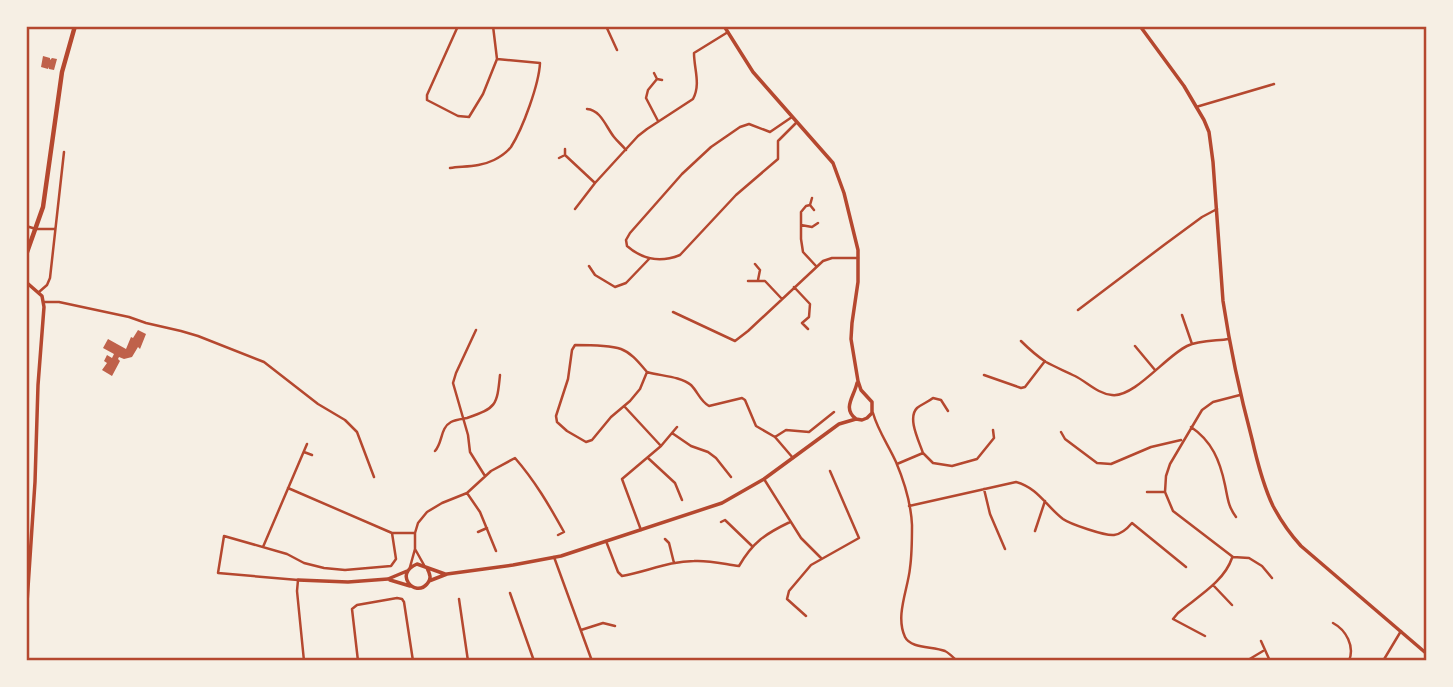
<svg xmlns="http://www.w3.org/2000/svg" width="1453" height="687" font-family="Raleway,sans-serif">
<rect width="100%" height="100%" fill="#f6efe4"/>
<path fill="#bf614a" d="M43 56 50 58V60L52 58 57 59 54 70 49 69 48 67V69L41 67Z
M138 330 146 334 140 349 138 347 132 357 124 359 119 357 118 359 120 361 112 376 102 370 107 363 104 361 107 355 112 358 114 354 103 348 108 339 126 349 131 337 133 338Z"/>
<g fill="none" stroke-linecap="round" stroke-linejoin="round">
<path stroke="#b5482f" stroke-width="2.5" d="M458 26 427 95V100L458 116 469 117 483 94 497 59 493 26
M606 26 617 50
M654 73 657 79 662 80
M657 79 648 90 646 98 658 121
M1196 107 1274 84
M587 109C601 110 606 127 614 137 618 142 622 145 626 150
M792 117 770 132 749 124 740 127 711 147 682 174 630 233 626 240 627 246C643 260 660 263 680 255L736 195 778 159V141L796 123
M565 155 595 183
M559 158 565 155V149
M450 168C465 166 480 167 494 160 500 157 507 152 511 147 523 128 539 84 540 63L497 59
M812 198 810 205 814 210
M810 205 806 206 801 212V239L803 252 816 266
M575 209 595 183 638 136 647 129 693 99C701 84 694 69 694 53L728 32
M801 225 812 227 818 223
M26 226 36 229H54
M755 264 760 270 758 280
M589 266 595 275 615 287 626 283 649 259
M748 281H765L782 299
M794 287 810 304 809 317 802 323 808 329
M39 292 47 285 50 278 64 152
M44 302H59L129 317 146 323 181 331 198 336 264 362 318 404 345 420 357 432 374 477
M1078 310 1164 245 1202 217 1217 209
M673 312 735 341 748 331 823 261 832 258H858
M1182 315 1192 344
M476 330 456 373 453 383 468 435 470 452 485 476
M1021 341C1028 348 1037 356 1046 362 1055 367 1065 371 1075 376 1087 382 1098 394 1112 395 1134 398 1166 356 1187 346 1199 340 1216 341 1229 339
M575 345C589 345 609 345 621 349 632 353 640 364 647 372L640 389 630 401 611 417 592 440 586 442 567 431 557 422 556 416 568 379 572 350Z
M1135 346 1155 370
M647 372C660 376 680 376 691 385 698 392 700 401 709 406L742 398 745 400 756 426 775 437 793 458
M984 375 1021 388 1025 387 1045 361
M624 406 661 446
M873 413C878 431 889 446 896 462 904 481 911 504 912 525 912 539 912 554 910 568 908 589 895 616 905 637 911 649 933 646 945 651 949 653 953 657 957 661
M1191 427C1212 441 1220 461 1225 485 1228 499 1228 506 1236 517
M1061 432 1065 439 1097 463 1111 464 1151 447 1181 440
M672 433 691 446 708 452 716 458 731 477
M775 437 786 430 809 432 834 412
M435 451C443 442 440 428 451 422 455 420 462 419 467 418 496 408 497 406 500 375
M304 452 312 455
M923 453C919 441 907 418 917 408 922 404 928 402 933 398L941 400 948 411
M648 458 675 483 682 500
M897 464 923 453 933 463 952 466 977 459 994 438 993 430
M764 479 801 538 821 558
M288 488 392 533H415
M984 489 990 514 1005 549
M1147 492H1164
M467 493 480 512 496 551
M909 506 1016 482C1038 488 1046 506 1063 519 1070 524 1105 536 1114 535 1122 534 1127 529 1132 523L1186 567
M721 522 725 520 752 546
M641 530 622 479 661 446 677 427
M1035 531 1045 501
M478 532 487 528
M665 539 669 543 674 563
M606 541 618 572 622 576C646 572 669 561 694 561 709 560 724 564 739 566 753 542 765 534 790 522
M263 547 307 444
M415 549 424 565
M554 557 592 661
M1233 557 1173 511 1165 492 1166 476 1170 464 1202 410 1213 402 1240 395
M1233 557 1249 558 1262 566 1272 578
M410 567 415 549V533L418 523 427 512 442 503 467 493 491 471 515 458C535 481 549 505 564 532L558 535
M1213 585 1232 605
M510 593 534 661
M459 599 468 661
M806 616 787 599 789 591 811 565 859 538 830 471
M1333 623C1346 630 1355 646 1349 661
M581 630 603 623 615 626
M1205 636 1173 619 1178 613C1197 597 1224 582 1232 558
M1261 641 1270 661
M1248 660 1263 651
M304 661 297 591 298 580 218 573 224 536 287 554 304 563 324 568 345 570 391 566 396 559 392 533
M358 661 352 609 357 605 397 598 402 599 404 602 413 661
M1383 661 1401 631"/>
<path stroke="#b5482f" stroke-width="3.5" d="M1140 26 1184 86 1204 120 1209 132 1213 162 1223 301C1230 347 1240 394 1252 439 1257 461 1263 485 1273 506 1281 521 1290 534 1301 546L1427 654
M26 282 42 296 44 307 38 385 35 482 26 618
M856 419C842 408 854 397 857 383
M427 568C430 574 432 579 427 584 415 598 393 574 417 564L445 574
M298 580 348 582 388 579 407 571
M390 580 410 586
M429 581 447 574 513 565 561 556 722 503 764 479 839 424 856 419 862 420 867 418 872 413V402L861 390 858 381 851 339 852 323 858 282V250L844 193 833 163 753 72 724 26"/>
<path stroke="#b5482f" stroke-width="4.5" d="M26 255 43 207 62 72 75 26"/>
</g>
<rect width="1453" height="687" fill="none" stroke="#f6efe4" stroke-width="56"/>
<rect x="28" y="28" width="1397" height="631" fill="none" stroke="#b5482f" stroke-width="2.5"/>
</svg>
